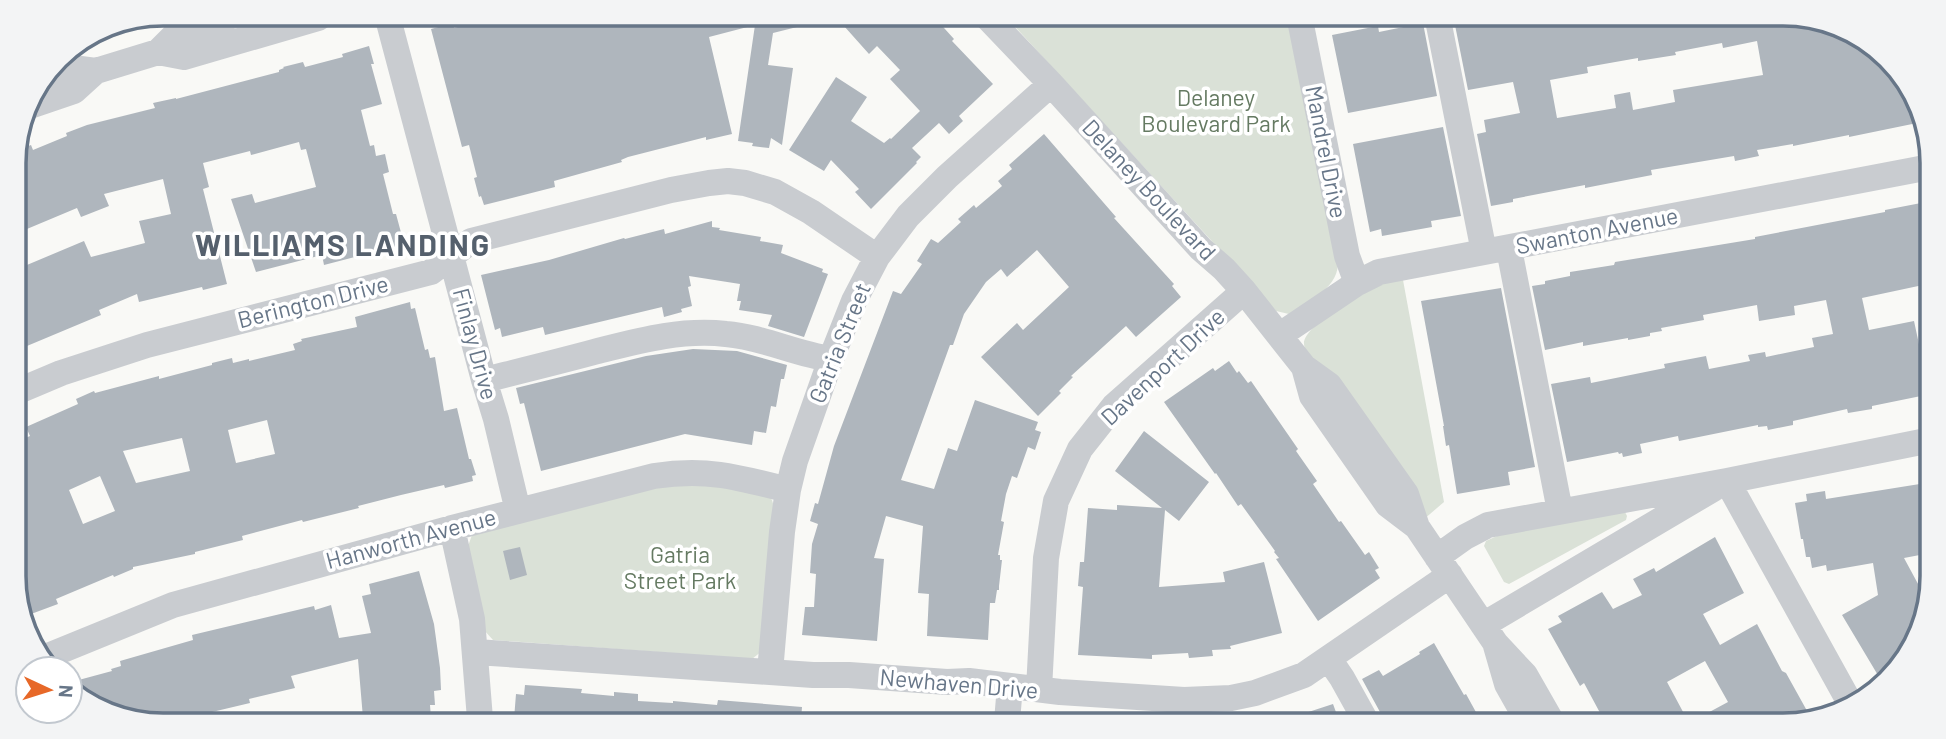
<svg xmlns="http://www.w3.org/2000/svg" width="1946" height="739" font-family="Barlow,sans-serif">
<rect width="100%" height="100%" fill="#f9f9f6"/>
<path fill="#dae1d7" d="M1007 18 1292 19 1338 265C1336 290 1307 302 1289 314L1276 311Z
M1403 280 1444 502 1423 520 1322 371C1316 364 1304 353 1304 344 1303 326 1364 289 1381 284 1388 282 1396 281 1403 280Z
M681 480 768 495 772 500 774 507 762 651 752 659 493 640 484 630 467 549 472 535Z
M1625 512 1627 516 1626 520 1509 584 1504 582 1484 546 1486 541 1499 535Z"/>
<path fill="#afb6bd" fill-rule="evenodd" d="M488 16 813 17V23L773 33 768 65 793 68 782 145 771 138 769 148 752 146 753 143 738 141 755 25 709 37 732 134 706 140V137L628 157 621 160 622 162 554 181 555 187 484 205 481 196 479 197 474 178 477 177 469 145 462 147 431 29 453 23 454 28 489 19Z
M854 17 935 18 954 39 952 41 993 84 959 116 963 121 949 134 939 123 912 148 921 157 916 162 917 163 871 209 855 192 859 189 831 160 824 171 789 150 836 77 867 97 851 121 884 143 890 138 891 139 920 111 890 79 900 70 877 46 869 54 844 26Z
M1454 20 1831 22 1901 72 1922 122 1849 137V135L1793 146V144L1757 150 1759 156 1735 161 1734 156 1651 170 1652 175 1585 188V185L1513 199V202L1491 206 1477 134 1486 132 1484 120 1520 113 1513 82 1468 90ZM1757 41 1763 75 1673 90 1675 102 1633 110 1630 92 1614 95 1616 108 1557 118 1550 80 1588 73 1587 67 1638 58V61L1676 55 1675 52 1722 43 1723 48Z
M1423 23 1437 96 1348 113 1332 35 1378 26 1379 32Z
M369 46 374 64H371L382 104 361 110 370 146 374 145 376 156 385 154 389 172 383 174 393 214H396L403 240H400L401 245 324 265 322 255 256 272 231 199 252 194 255 203 316 187 306 149 301 150 299 142 251 155 250 151 203 163 209 187 203 189 227 284 203 290 202 287 139 302 137 294 99 310 101 315 15 351V270L84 241 91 257 145 243 139 221 171 214 163 179 104 194 109 206 81 217 77 208 15 234V151L31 145 33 150 67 136 66 133 87 125 155 108 153 103 176 98V99L279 72V70L284 68 283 67 303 62 305 67 343 57 342 54Z
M1443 127 1461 216 1431 221 1432 227 1382 236 1381 229 1370 232 1353 144Z
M1044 134 1116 217 1114 218 1174 284 1172 286 1181 297 1136 337 1126 326 1071 376 1073 377 1059 391 1061 393 1038 416 981 357 1017 323 1023 330 1069 287 1037 250 1007 277 1001 269 986 282 964 314 953 345H950L901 480 934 489 948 448 957 451 975 400 1038 422 1035 430 1041 432 1035 450 1028 447 1017 478 1012 476 1006 494 1001 521 1004 522 998 555H1000V560H1002L999 586V590H997L995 603H990L988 640 927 636 929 594 918 593 923 526 886 516 874 558 884 559 877 641 802 635 805 607H814L816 574 810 573 812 544 818 524 810 521 815 503 818 504 834 446 893 291 901 294 922 264 917 261 931 239 938 243 961 222 958 219 974 205 976 208 1002 186 998 181 1012 169 1009 165Z
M1921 203V205L1930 203 1929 271 1921 273 1923 285 1862 298 1869 330 1914 321 1923 363 1928 362 1927 384 1922 385 1923 390 1920 391 1921 396 1872 406V409L1848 413 1847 409 1793 421V425L1768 430 1767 426 1758 427V425L1679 441 1678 436 1640 444 1642 453 1623 457 1622 453 1619 454 1618 452 1567 462 1551 384 1590 377 1591 383 1665 368 1664 364 1706 356 1709 369 1750 361 1748 355 1765 352 1766 357 1814 347 1812 338 1833 334 1826 300 1794 306 1795 315 1759 321 1757 305 1703 315 1704 320 1661 328 1662 331 1650 333V336L1628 340V338L1583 346V342L1545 350 1532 286 1545 284V281L1570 276V272L1614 265 1615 262 1755 239V237L1885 212V210Z
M712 221V227L720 228 719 230 761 237 760 241 783 245 781 253 823 269 822 272 828 274 804 337 768 326 772 315 739 310 741 301H737L740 284 689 276 691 286 688 287 692 306 681 309 682 312 664 317 662 307 545 335 543 327 502 337 500 328 495 330 481 275 549 260 624 238 625 239 664 229 665 234Z
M1501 288 1535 467 1508 472 1510 485 1457 494 1449 445 1446 446 1443 426H1444L1421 301Z
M410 302 411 309 415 308 425 350 428 349 430 358 435 357 444 411 457 408 469 459H471L476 475 472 476 473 481 445 488 444 485 401 495 358 506 359 508 303 522 302 520 242 536 243 540 195 552V554L133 567V569L114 577 113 575 56 599 58 604 23 617 17 604 16 442 30 436 26 427 78 404 76 399 94 391 95 393 159 376V379L212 365V363L232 358 233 363 249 359V361L295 350 293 344 302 341 301 339 357 327 355 317ZM267 420 275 454 236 463 228 430ZM182 438 190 471 136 483 123 451ZM100 476 115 511 83 524 69 490Z
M693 349 737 351 787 365 784 379H781L776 407 771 406 766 433 754 431 752 445 685 434 541 471 524 403 520 404 516 388 646 356Z
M1229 361 1237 373 1239 371 1248 383 1251 381 1298 449 1296 451 1317 481 1313 484 1339 522 1341 521 1365 555 1369 552 1379 568 1375 570 1380 578 1318 621 1276 559 1279 558 1274 552 1275 551 1241 504 1238 506 1216 473 1215 474 1164 402 1213 368 1215 371Z
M1144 431 1209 482 1179 521 1165 510 1159 587 1225 582 1223 572 1264 562 1282 633 1230 646 1231 649 1212 650 1213 656 1189 658 1188 653 1152 655V659L1078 655 1083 587 1078 586 1080 562H1084L1088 508 1117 510V505L1162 508 1115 471Z
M1926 483 1925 554 1904 558 1924 595V624L1882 682 1842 615 1878 595 1873 563 1827 571 1826 565 1812 568 1810 557H1806L1803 539H1801L1795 503 1807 501 1806 494 1825 491 1826 499Z
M1715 537 1744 593 1703 614 1720 645 1757 624 1782 671 1786 673 1811 718 1792 725 1606 724 1584 683 1580 686 1548 629 1562 622 1558 616 1602 592 1613 609 1642 595 1633 579 1654 568 1656 572ZM1705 661 1728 702 1689 723 1667 682Z
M520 547 527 575 510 580 503 551Z
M419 571 434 624 440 668 441 690 434 691 435 705H430L431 718H363L358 659 291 676 295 688 249 699 250 703 191 717H115L77 691 75 681 112 671 111 669 121 666 120 661 193 640 192 635 314 606 315 610 331 605 339 638 371 633 362 596 371 594 369 584Z
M1434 643 1464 695 1466 694 1477 714 1470 718 1473 723H1386L1362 679 1379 670 1383 676 1420 654 1419 652Z
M525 685 582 689 581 693 614 696V692L638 694V701L673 703V701L717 705 718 700 802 707 801 720 514 719 516 694 524 695Z
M1333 704 1340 723 1287 722V719Z"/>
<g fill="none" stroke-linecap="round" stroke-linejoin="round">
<path stroke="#c9ccd0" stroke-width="26" d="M387 15 484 380 496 419 518 511
M988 18 1051 84 1201 249 1224 269 1244 291 1304 367 1329 385 1406 494 1417 527 1496 644 1525 675 1553 724
M1300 20 1347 256 1357 283
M1438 20 1484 252
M158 52 184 57 318 18 322 15
M49 72 65 67 96 71 158 52 177 33 238 14
M27 107 74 91 96 71
M1509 249 1560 511
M1280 335 1357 283 1379 272 1930 167
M1304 367 1312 396 1388 505 1417 527
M484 380C520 371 557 362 594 352 638 341 680 329 726 334 763 337 795 354 831 359
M16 392 61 373 147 345 431 272 471 241 671 190 709 183 728 181 745 183 775 192 811 212 877 257
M1727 481 1850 703
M452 528 472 619 480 719
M1437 557 1465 537 1488 525 1727 481 1926 441
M1483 625 1713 489
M1496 646 1507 684 1529 723
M476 652 813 675H849L947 682 969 681 1060 692 1184 700 1231 698 1255 693 1304 675 1450 575
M43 658 173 605 452 528 654 476C707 468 738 477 788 490
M1329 659 1342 678 1367 723
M770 672 782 532 788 490 795 461 831 359 854 301 877 257 908 216 947 177 1051 84
M1039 689 1046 558 1056 501 1080 449 1114 406 1244 291
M1007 721 1010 686"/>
</g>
<g text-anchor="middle" stroke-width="7" stroke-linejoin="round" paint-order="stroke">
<g font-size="23" fill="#657a62" stroke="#fff">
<text x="1216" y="106">Delaney<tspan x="1216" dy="26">Boulevard Park</tspan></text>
<text x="680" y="563">Gatria<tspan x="680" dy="26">Street Park</tspan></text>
</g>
<g font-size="23" fill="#677688" stroke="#fff">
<text transform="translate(1326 152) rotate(79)" y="8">Mandrel Drive</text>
<text transform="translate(1149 190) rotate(47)" y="8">Delaney Boulevard</text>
<text transform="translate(1597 231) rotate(-11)" y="8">Swanton Avenue</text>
<text transform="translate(313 302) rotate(-14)" y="8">Berington Drive</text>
<text transform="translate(840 343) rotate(-68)" y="8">Gatria Street</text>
<text transform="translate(475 344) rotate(75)" y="8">Finlay Drive</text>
<text transform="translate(1163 367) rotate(-43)" y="8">Davenport Drive</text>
<text transform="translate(411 539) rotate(-15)" y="8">Hanworth Avenue</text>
<text transform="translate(959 684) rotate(5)" y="8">Newhaven Drive</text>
</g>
<g font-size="30" font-weight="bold" letter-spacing="2" fill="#55606d" stroke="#fff">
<text x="343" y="256">WILLIAMS LANDING</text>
</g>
</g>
<path d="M0 0H1946V739H0ZM163 26H1783A137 137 0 0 1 1920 163V576A137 137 0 0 1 1783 713H163A137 137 0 0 1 26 576V163A137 137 0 0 1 163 26Z" fill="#f3f4f5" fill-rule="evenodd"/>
<path fill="none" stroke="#677688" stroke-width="3.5" d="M163 26H1783A137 137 0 0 1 1920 163V576A137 137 0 0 1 1783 713H163A137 137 0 0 1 26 576V163A137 137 0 0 1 163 26Z"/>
<g transform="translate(49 690) rotate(94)"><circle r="33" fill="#ffffff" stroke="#c2c8cf" stroke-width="2"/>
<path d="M0-5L12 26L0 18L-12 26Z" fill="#e76828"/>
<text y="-10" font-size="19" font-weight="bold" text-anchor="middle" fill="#677688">N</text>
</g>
</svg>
